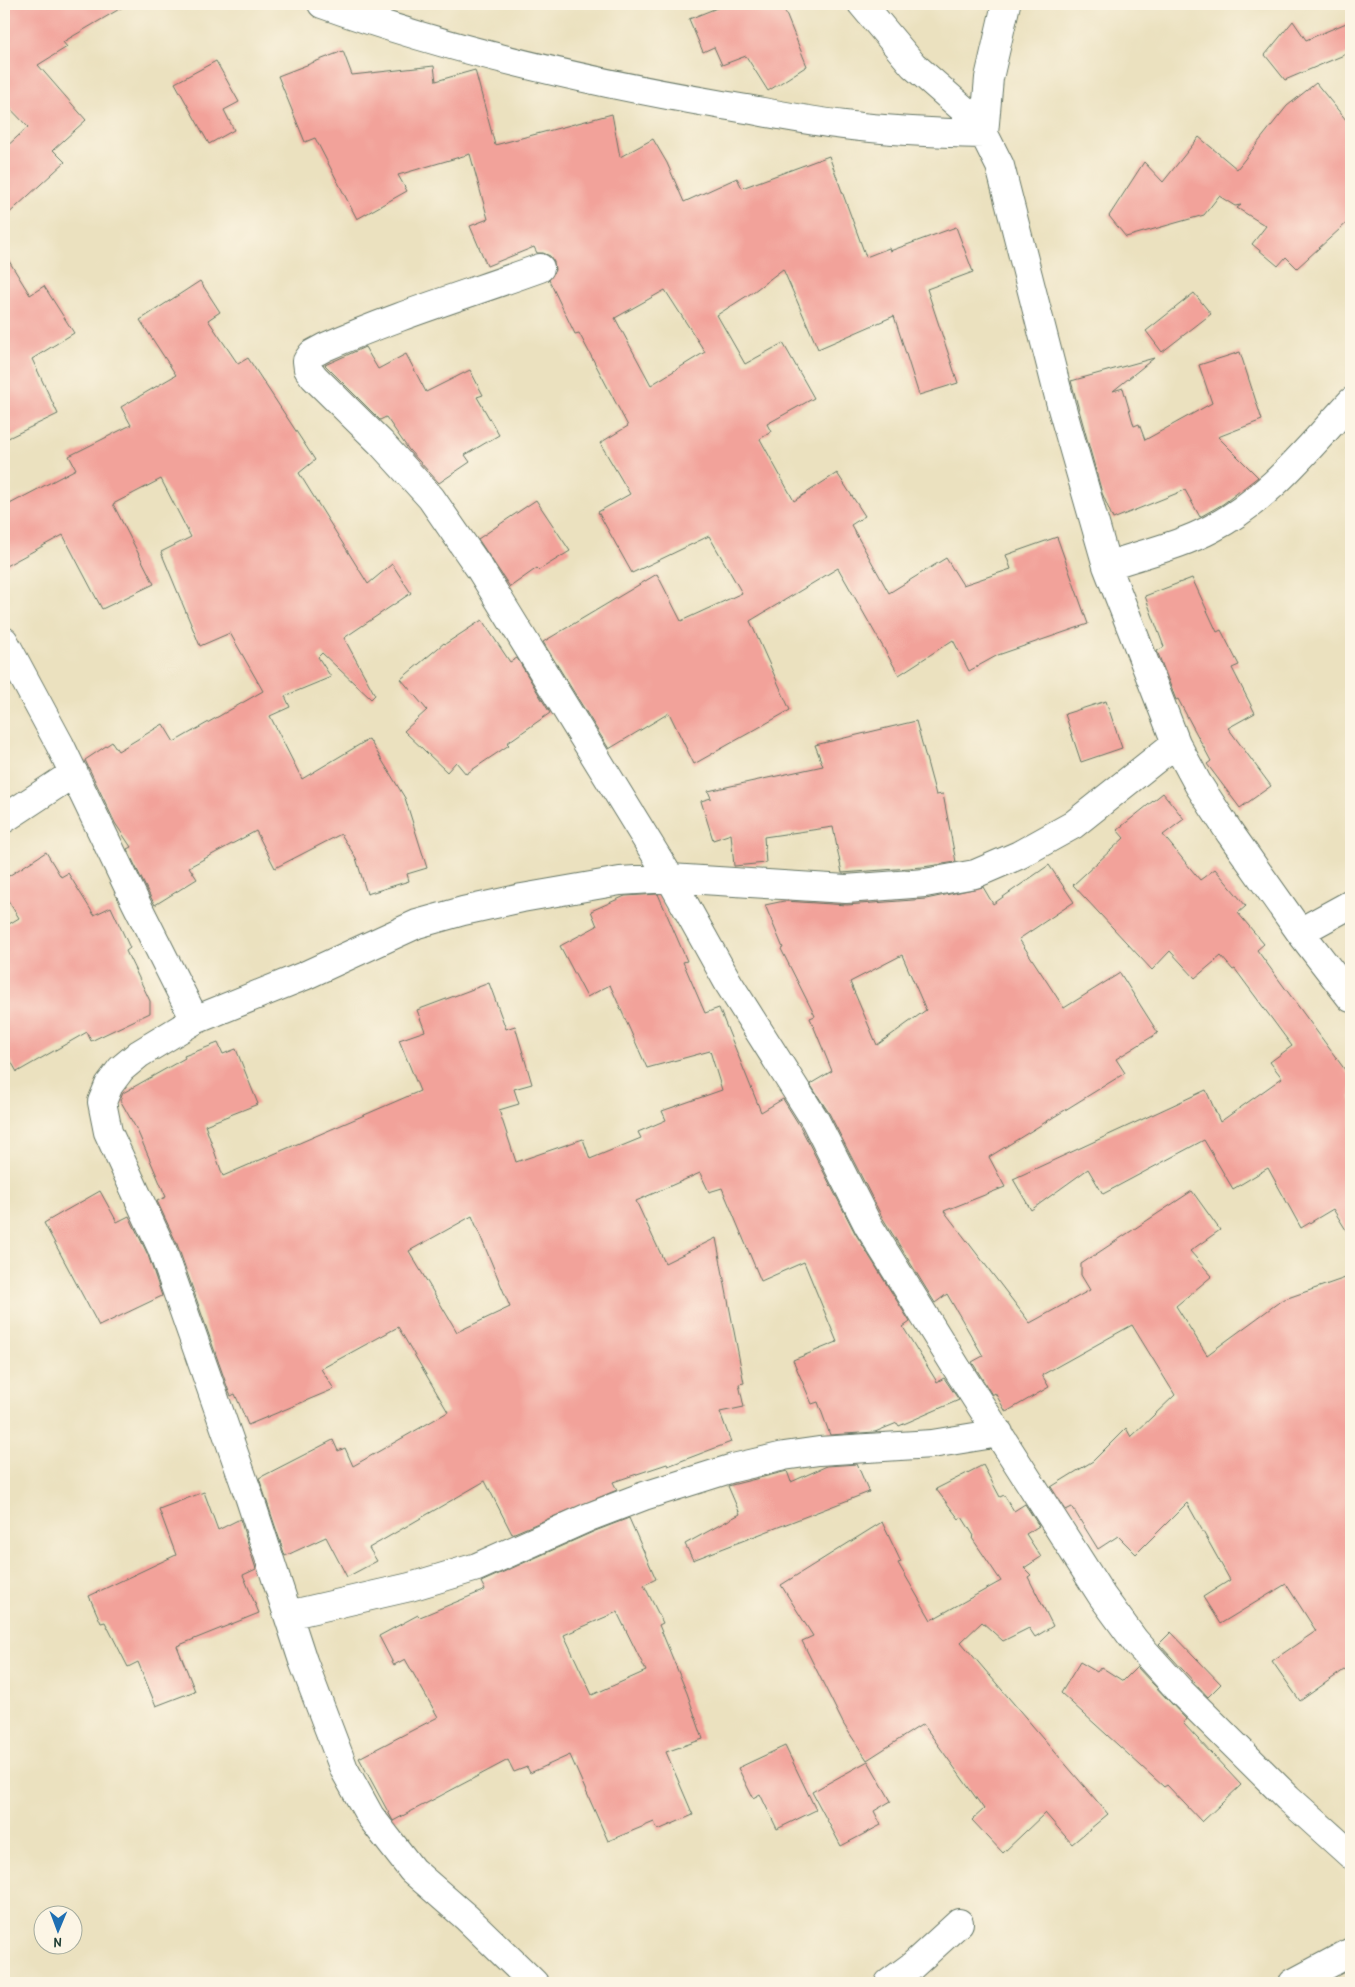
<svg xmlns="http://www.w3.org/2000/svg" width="1355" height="1987" font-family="'Patrick Hand',sans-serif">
<rect width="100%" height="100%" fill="#fcf5e5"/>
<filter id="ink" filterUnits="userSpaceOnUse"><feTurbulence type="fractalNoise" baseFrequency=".02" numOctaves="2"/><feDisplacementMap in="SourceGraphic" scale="10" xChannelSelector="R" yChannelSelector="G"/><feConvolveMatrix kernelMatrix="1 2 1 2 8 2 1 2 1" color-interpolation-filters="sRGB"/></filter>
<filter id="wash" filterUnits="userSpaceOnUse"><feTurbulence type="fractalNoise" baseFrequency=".0096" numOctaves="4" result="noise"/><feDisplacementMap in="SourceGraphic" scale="20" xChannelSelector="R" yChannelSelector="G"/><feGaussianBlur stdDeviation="1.12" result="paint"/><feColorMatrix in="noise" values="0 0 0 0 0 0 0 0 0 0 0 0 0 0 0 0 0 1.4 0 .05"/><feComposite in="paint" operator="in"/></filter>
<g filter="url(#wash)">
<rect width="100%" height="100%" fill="#ebe1bf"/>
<g id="blocks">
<path fill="#f2a29a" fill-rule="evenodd" d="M4 4H128L63 42 67 47 38 65 86 120 53 150 65 162 4 218V149L28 127 4 102Z
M727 4H782L807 66 768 91 746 56 722 65 714 47 703 52 689 19Z
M1293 21 1306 40 1351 21V52L1285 80 1265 55Z
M343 51 352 75 434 66 436 81 475 70 495 145 612 114 620 157 653 139 667 163 684 202 737 178 742 188 829 156 866 257 889 248 890 251 956 227 973 272 927 289 958 383 919 395 894 316 818 349 783 269 753 292 717 315 745 364 783 343 814 398 767 424 771 432 760 439 794 501 837 473 865 516 851 525 889 593 946 558 963 585 1011 569 1006 555 1057 537 1088 624 998 655 969 671 953 640 899 675 838 568 750 621 790 710 694 764 669 713 609 749 543 642 657 574 681 621 742 593 709 536 632 573 598 512 630 494 600 443 628 426 579 333 575 334 549 280 555 270 554 262 550 256 543 253H537L534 247 487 266 470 226 488 219 470 154 398 175 407 191 357 219 315 138 305 142 278 76ZM665 290 705 352 651 385 615 318Z
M216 61 239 102 224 110 234 130 209 144 175 83Z
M1316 83 1351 126V219L1297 268 1286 257 1278 266 1252 244 1266 226 1237 208 1241 205 1235 206 1219 196 1204 215 1126 237 1109 216 1144 162 1163 182 1199 137 1237 169 1287 106Z
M4 253 30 295 44 286 74 333 32 359 58 414 4 440Z
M200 281 220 312 208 320 238 364 248 358 315 460 299 473 368 584 392 564 411 593 344 638 375 695 371 699 322 653 318 657 331 677 285 696 290 707 270 716 302 779 369 739 405 798 427 868 407 874 409 881 367 894 356 858 341 834 275 868 256 831 189 867 197 879 155 905 150 896 127 849 131 847 115 823 85 760 112 742 118 751 163 724 174 742 263 691 230 633 200 646 161 552 191 537 161 479 113 504 154 584 102 609 63 535 4 567V507L76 469 69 456 131 425 121 407 176 375 140 320Z
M1194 293 1211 314 1162 352 1146 331Z
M365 347 378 369 406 354 426 392 470 370 483 395 477 397 499 435 465 455 470 462 439 483 409 450 386 417 380 420 325 365Z
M1240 352 1262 420 1218 437 1258 477 1223 504 1200 517 1185 490 1113 519 1102 493 1071 381 1154 358 1113 391 1123 388 1134 426 1139 424 1145 440 1212 403 1199 365Z
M536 500 570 551 539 570 537 568 510 587 478 539Z
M1192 578 1217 632 1221 630 1239 665 1232 668 1255 713 1228 728 1271 786 1240 808 1207 764 1211 761 1178 699 1176 700 1157 651 1164 647 1145 596Z
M482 620 510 662 517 658 550 713 507 743 509 745 466 774 456 762 447 772 404 731 427 710 401 679 444 643 445 644Z
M1106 701 1122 748 1081 762 1065 714Z
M916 721 936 795 943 794 956 862 923 867 842 873 833 827 764 837 766 863 734 866 731 834 713 840 701 801 711 798 708 791 823 766 815 745Z
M1163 793 1184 819 1163 835 1200 880 1215 869 1246 906 1238 913 1264 944 1257 950 1351 1078V1238L1333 1209 1301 1228 1268 1168 1233 1189 1204 1140 1103 1194 1088 1169 1031 1210 1013 1179 1206 1090 1220 1122 1282 1078 1270 1062 1292 1046 1235 969 1233 970 1221 956 1195 978 1170 951 1152 970 1073 885 1124 838 1117 830Z
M46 852 61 877 68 873 94 915 111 907 130 948 126 951 150 1001V1013L91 1041 87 1032 17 1072 4 1049V927L19 918 4 894V879Z
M1049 865 1074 902 1019 939 1064 1008 1120 973 1158 1033 1116 1059 1125 1073 989 1157 1005 1187 944 1211 1030 1323 1090 1290 1081 1275V1264L1192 1191 1220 1230 1190 1251 1212 1276 1176 1306 1207 1355 1282 1300 1351 1276V1665L1300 1701 1272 1661 1316 1631 1286 1584 1220 1624 1203 1597 1230 1580 1187 1503 1136 1554 1118 1536 1098 1549 1072 1507 1066 1510 1051 1487 1093 1461 1126 1428 1131 1437 1175 1395 1132 1325 1042 1375 1049 1387 1006 1412 995 1393 992 1395 972 1362 983 1356 947 1294 935 1303 882 1217 829 1113 810 1084 832 1071 810 1018 815 1016 781 949 783 948 765 905 784 901 847 905 926 899 983 887 993 904ZM902 955 926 1010 877 1045 850 982Z
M658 894 687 961 683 962 705 1013 719 1008 761 1112 783 1099 801 1128 855 1233 910 1322 903 1327 937 1382 944 1378 959 1400 899 1426 897 1423 875 1432 830 1435 818 1402 812 1404 793 1360 837 1342 804 1262 761 1281 722 1188 709 1192 700 1173 636 1201 665 1263 716 1238 744 1383 739 1384 744 1407 720 1412 731 1442 668 1466 667 1464 613 1482 617 1490 512 1534 485 1481 369 1548 377 1561 347 1577 326 1537 285 1556 259 1478 333 1440 338 1451 345 1448 353 1466 448 1412 398 1327 321 1369 334 1389 248 1425 235 1394 231 1396 229 1392 177 1244 157 1201 166 1197 137 1130 120 1100 123 1093 185 1058 184 1056 218 1043 223 1054 236 1049 258 1104 205 1125 223 1176 420 1091 399 1040 425 1031 417 1010 489 983 506 1029 515 1026 532 1084 514 1089 519 1104 499 1110 516 1162 583 1139 590 1159 641 1138 638 1132 666 1120 662 1111 722 1090 710 1051 647 1068 610 985 587 997 560 946 597 926 591 911 625 896ZM472 1216 510 1307 457 1332 409 1251Z
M100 1191 117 1222 129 1216 148 1255 162 1296 99 1326 44 1223Z
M857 1464 869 1492 693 1560 685 1544 740 1514 728 1486 787 1471 791 1482 827 1466Z
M983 1465 1000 1497 1004 1495 1014 1511 1025 1504 1039 1526 1026 1534 1041 1557 1024 1568 1031 1575 1028 1577 1053 1626 1035 1637 1029 1628 1003 1641 982 1622 961 1642 1108 1814 1072 1844 1045 1813 1003 1853 972 1820 984 1809 923 1724 867 1760 844 1725 802 1641 813 1636 781 1585 882 1522 901 1562 898 1563 931 1620 1001 1581 972 1538 974 1536 962 1517 959 1519 936 1489Z
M204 1492 218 1530 240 1519 256 1569 243 1575 259 1613 177 1646 195 1691 156 1706 138 1662 128 1667 105 1622 101 1623 89 1596 176 1555 159 1509Z
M629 1518 656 1579 644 1585 663 1623 659 1625 687 1693 703 1739 666 1752 693 1815 658 1830 654 1822 608 1841 570 1755 530 1773 527 1767 514 1772 508 1760 393 1821 359 1758 438 1717 405 1659 394 1665 379 1636 418 1615 420 1617 485 1590 481 1582 595 1531ZM617 1612 646 1671 592 1695 564 1635Z
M1171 1632 1221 1684 1208 1697 1159 1644Z
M1080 1662 1097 1672 1101 1667 1123 1681 1137 1667 1186 1719 1183 1723 1241 1785 1202 1822 1167 1785 1164 1787 1061 1693Z
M785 1746 816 1810 777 1829 760 1794 753 1798 738 1768Z
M868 1761 891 1801 874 1811 881 1825 841 1846 812 1792Z"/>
</g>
</g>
<g filter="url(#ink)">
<use href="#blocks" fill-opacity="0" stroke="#667665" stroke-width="1"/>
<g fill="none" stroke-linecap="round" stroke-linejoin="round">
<g stroke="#667665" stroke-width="30">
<path id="minor" d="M322 4C450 50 584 81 717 104 760 111 802 120 844 125 891 131 937 133 984 134L989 78 1006 4
M862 4 913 65 962 108 984 134 1000 166 1061 405 1107 566 1176 743 1198 784 1230 833 1300 932 1351 998
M540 268C468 294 395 316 325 347L312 354 307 361 308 369 314 377 381 443 431 498 480 569 670 878 729 984 815 1120 868 1225 958 1370 1102 1596 1135 1641 1181 1692 1288 1798 1351 1855
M1107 566C1141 554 1179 546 1211 529 1269 499 1308 448 1351 402
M4 641 60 745 136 903 195 1020
M4 819 74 773
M1300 932 1351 904
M288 1615 410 1587 477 1567 589 1517 644 1496 733 1468 784 1456 819 1451 932 1444 999 1433
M534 1983 467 1918 412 1870 370 1816 344 1769 303 1661 249 1496 162 1249 108 1132 102 1102 109 1085 121 1069 139 1054 195 1020 304 976 417 924 463 911 522 898 620 881 670 878 846 889 925 883 975 874 1019 855 1073 825 1176 743
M889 1983 912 1966 959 1923
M1293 1983 1351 1952"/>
</g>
<use href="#minor" stroke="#fff" stroke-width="28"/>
</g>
</g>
<rect width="1355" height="1987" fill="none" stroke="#fcf5e5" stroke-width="20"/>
<g transform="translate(58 1930) rotate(181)"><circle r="24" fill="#fcf5e5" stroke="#a4ab9e"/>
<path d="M0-4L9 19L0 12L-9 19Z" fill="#1f6fb2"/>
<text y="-8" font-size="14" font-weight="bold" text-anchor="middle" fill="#1f3d34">N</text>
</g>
</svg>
